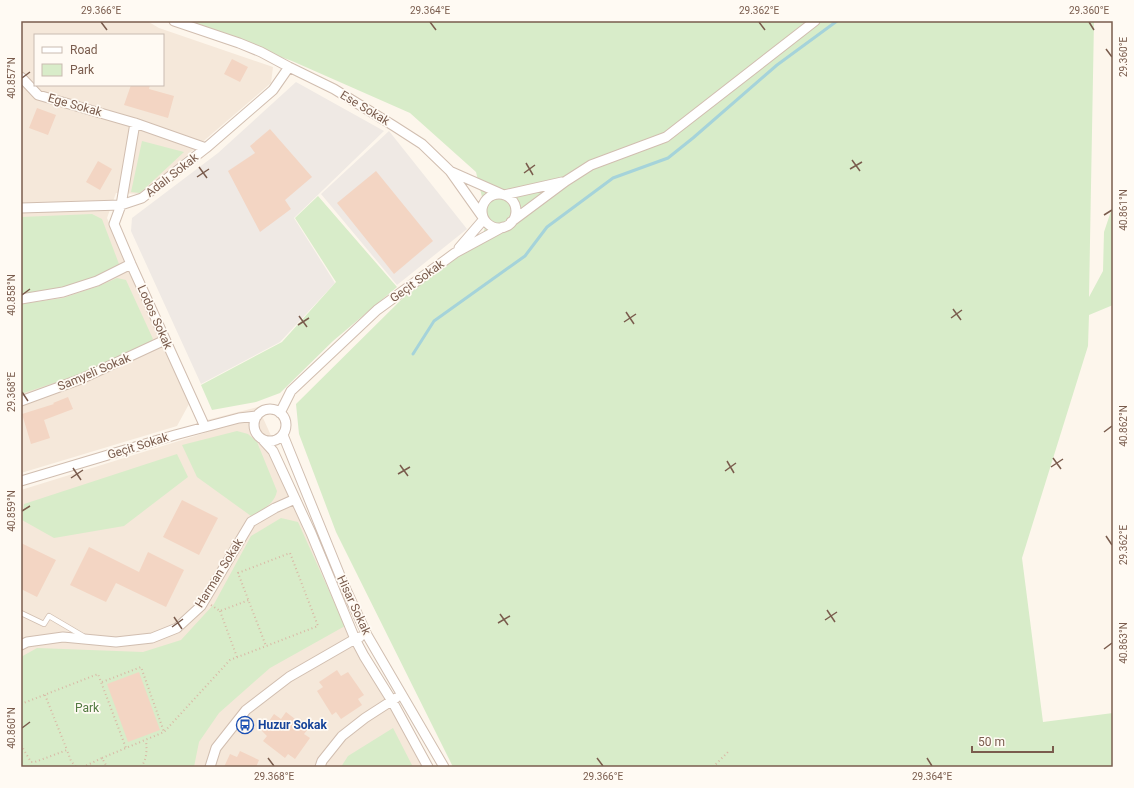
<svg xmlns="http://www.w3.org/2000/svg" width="1134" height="788" font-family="Roboto,sans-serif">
<rect width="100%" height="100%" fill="#fdf6ec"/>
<path fill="#f5e8da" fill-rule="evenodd" d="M21 21H147L159 28 273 67 271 83 142 194 116 193 107 218 189 404 177 426 21 473ZM35 35H163V85H35Z
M258 407 314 530 359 638 429 767H21V490L211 431 207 420Z"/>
<path fill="#efe9e4" d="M296 82 384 131 294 218 335 283 280 342 201 384 131 231 132 218 218 153Z
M389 131 467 229 397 285 321 194Z"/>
<path fill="#d8ecc9" d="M181 21H1094L1089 297 1103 271 1104 232 1113 205V305L1089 315 1088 346 1022 558 1043 722 1113 713V767H453L336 532 299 434 296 404 405 296 483 235 487 218 476 172 410 113 292 61Z
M142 141 184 152 140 193 131 192Z
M318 196 397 287 333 341 280 393 256 402 212 410 201 385 282 342 336 282 295 218Z
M92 214 102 219 119 264 94 278 59 288 21 295V217Z
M117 278 126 280 153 339 149 343 81 374 21 394V304L63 298 99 286Z
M237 431 248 434 257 442 277 491C274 505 263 509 251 516L197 477 182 445Z
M177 454 188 477 124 526 54 538 22 520 24 504Z
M281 518 298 522 345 626 270 668 219 713 199 742 194 767H21V657L37 648 143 652 181 640 214 604 251 536Z
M393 728 413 767H341L348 756Z"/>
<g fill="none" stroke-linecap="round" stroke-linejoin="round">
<path stroke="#a5d3da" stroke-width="3" d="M413 354 434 321 525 256 547 227 613 178 668 158 693 138 777 65 837 21"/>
</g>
<path fill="#f3d5c3" d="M232 59 248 67 240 82 224 74Z
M131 85H150L149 89 174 96 168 118 124 105Z
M37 108 56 115 48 135 29 128Z
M270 129 312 177 285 200 291 209 260 232 228 171 255 153 250 146Z
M98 161 112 169 100 190 86 182Z
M376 171 433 241 394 274 337 203Z
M68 397 73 409 44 420 50 438 31 444 22 414 54 404 53 403Z
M182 500 218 518 199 555 163 537Z
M21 543 56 560 37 597 21 589Z
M89 547 139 572 148 552 184 570 166 607 116 583 106 602 70 585Z
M337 670 341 676 348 672 364 695 358 699 362 705 341 719 336 712 332 715 317 691 323 687 319 682Z
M139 672 160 730 128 742 107 684Z
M286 712 308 729 304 734 310 738 295 759 288 754 285 758 263 741 267 736 262 731 274 714 281 719Z
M240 751 259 760 256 767H224L230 754 237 757Z"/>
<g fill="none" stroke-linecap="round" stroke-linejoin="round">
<g stroke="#d1beb0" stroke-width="6">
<path id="lane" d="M21 613 44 624 49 616 83 636"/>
</g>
<g stroke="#d1beb0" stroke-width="11">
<path id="street" d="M174 21 239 43 261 52 289 67 334 89 394 126 422 144 450 171 484 219
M21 77 38 95 135 123 206 148
M135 123 121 205 114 224 131 264 205 427
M452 172 504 195 562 182
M482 211a17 17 0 1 1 34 0a17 17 0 1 1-34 0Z
M21 208 121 205 142 198 206 148 273 90 289 67
M511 222 566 181 591 165 666 137 815 21
M459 248 484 219
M21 299 63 292 97 281 131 264
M21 401 81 379 165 340
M254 425a16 16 0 1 1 32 0a16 16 0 1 1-32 0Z
M280 413 291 391 377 310 455 253 503 227
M283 435 343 583 367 635 444 767
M263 440 273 451 311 533 355 639 364 656 392 701 428 767
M21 481 175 435 239 418 257 416
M21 645 27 642 63 637 116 642 152 638 177 628 201 606 251 522 275 508 295 499
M210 767 216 748 246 710 289 677 355 639 360 637
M320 767 322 761 342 736 365 718 396 698"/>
</g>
<path stroke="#d9b8a5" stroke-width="2" stroke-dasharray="1 3" stroke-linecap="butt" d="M211 605 220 611 249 600
M220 611 237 657
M102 682 141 667 164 732
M45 695 67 750
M21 704 98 674 126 748 164 732 230 660 318 626 290 553 238 573 266 646
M21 745 31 762H35L67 750 71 761 76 767H83L102 758 107 767
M102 758 126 748
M141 767C147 759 147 750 146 741
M713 767 728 752"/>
<use href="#lane" stroke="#fff" stroke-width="4.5"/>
<use href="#street" stroke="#fff" stroke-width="9"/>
</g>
<path fill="none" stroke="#7a5c4d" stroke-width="1.5" d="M101 22 107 30M430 22 436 30M759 22 765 30M1089 22 1094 30M1106 49 1112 57M22 78 30 72M852 160 860 171M526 163 533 175M199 167 207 178M850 169 862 162M524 173 535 165M197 177 209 169M1104 215 1112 210M22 295 30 289M953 309 961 320M626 312 634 324M299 316 307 327M951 318 962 310M624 322 636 314M298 325 309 318M22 392 28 401M1104 432 1112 426M1053 458 1061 469M727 461 734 473M400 465 408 476M1051 467 1063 459M73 468 81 480M725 471 736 463M398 474 410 467M71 478 83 470M22 511 30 506M1106 536 1112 545M827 610 835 622M500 614 508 625M174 617 182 629M825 620 837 612M498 623 510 616M172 627 183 619M1104 649 1112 643M22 728 30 722M268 758 274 766M597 758 603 766M927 758 932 766"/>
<defs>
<g id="bus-ring" transform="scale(0.9)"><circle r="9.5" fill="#fffaf3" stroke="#1a4fb4" stroke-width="1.5"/><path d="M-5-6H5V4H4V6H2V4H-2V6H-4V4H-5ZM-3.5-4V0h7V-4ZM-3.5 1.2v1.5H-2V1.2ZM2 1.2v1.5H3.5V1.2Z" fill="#1a4fb4"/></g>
</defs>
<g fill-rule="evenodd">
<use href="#bus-ring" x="245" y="725"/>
</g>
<g text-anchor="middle" stroke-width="3.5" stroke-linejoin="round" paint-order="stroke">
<g font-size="12" fill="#7a5c4d" stroke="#fffaf3">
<text transform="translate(75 105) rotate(16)" y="4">Ege Sokak</text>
<text transform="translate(365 108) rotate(31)" y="4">Ese Sokak</text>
<text transform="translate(172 175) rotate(-38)" y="4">Adalı Sokak</text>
<text transform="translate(417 281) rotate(-36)" y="4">Geçit Sokak</text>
<text transform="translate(155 317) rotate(66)" y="4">Lodos Sokak</text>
<text transform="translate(94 372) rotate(-23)" y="4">Samyeli Sokak</text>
<text transform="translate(138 446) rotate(-17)" y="4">Geçit Sokak</text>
<text transform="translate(219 573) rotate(-58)" y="4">Harman Sokak</text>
<text transform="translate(354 605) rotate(65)" y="4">Hisar Sokak</text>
</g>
<g font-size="12" fill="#537a41" stroke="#fffaf3">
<text x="87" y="712">Park</text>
</g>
<g font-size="12" font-weight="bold" fill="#164399" stroke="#fffaf3" text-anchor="start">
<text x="258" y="729">Huzur Sokak</text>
</g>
</g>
<rect width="1134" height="788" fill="none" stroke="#fffaf3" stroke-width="44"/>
<rect x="34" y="34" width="130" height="52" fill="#fffaf3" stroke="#cabbb1"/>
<rect x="42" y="47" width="20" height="6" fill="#ffffff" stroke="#cabbb1"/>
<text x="70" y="54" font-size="12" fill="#7a5c4d">Road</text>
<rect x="42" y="64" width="20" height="12" fill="#d8ecc9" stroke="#cabbb1"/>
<text x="70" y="74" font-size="12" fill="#7a5c4d">Park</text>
<path d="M972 746v6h81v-6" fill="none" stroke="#7a5c4d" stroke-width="2"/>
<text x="978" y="746" font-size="12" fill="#7a5c4d" stroke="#fffaf3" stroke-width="3" paint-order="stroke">50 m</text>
<rect x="22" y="22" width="1090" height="744" fill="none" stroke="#7a5c4d" stroke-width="1.5"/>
<g font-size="10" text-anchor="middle" fill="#7a5c4d">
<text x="101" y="14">29.366°E</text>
<text x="430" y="14">29.364°E</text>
<text x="759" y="14">29.362°E</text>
<text x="1089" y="14">29.360°E</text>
<text transform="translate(1123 57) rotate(-90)" y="4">29.360°E</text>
<text transform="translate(11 78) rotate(-90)" y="4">40.857°N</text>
<text transform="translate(1123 210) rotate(-90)" y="4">40.861°N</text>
<text transform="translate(11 295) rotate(-90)" y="4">40.858°N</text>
<text transform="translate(11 392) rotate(-90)" y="4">29.368°E</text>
<text transform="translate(1123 426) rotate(-90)" y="4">40.862°N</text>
<text transform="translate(11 511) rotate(-90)" y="4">40.859°N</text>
<text transform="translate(1123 545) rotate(-90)" y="4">29.362°E</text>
<text transform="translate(1123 643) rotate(-90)" y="4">40.863°N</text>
<text transform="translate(11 728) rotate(-90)" y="4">40.860°N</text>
<text x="274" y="780">29.368°E</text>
<text x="603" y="780">29.366°E</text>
<text x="932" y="780">29.364°E</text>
</g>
</svg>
